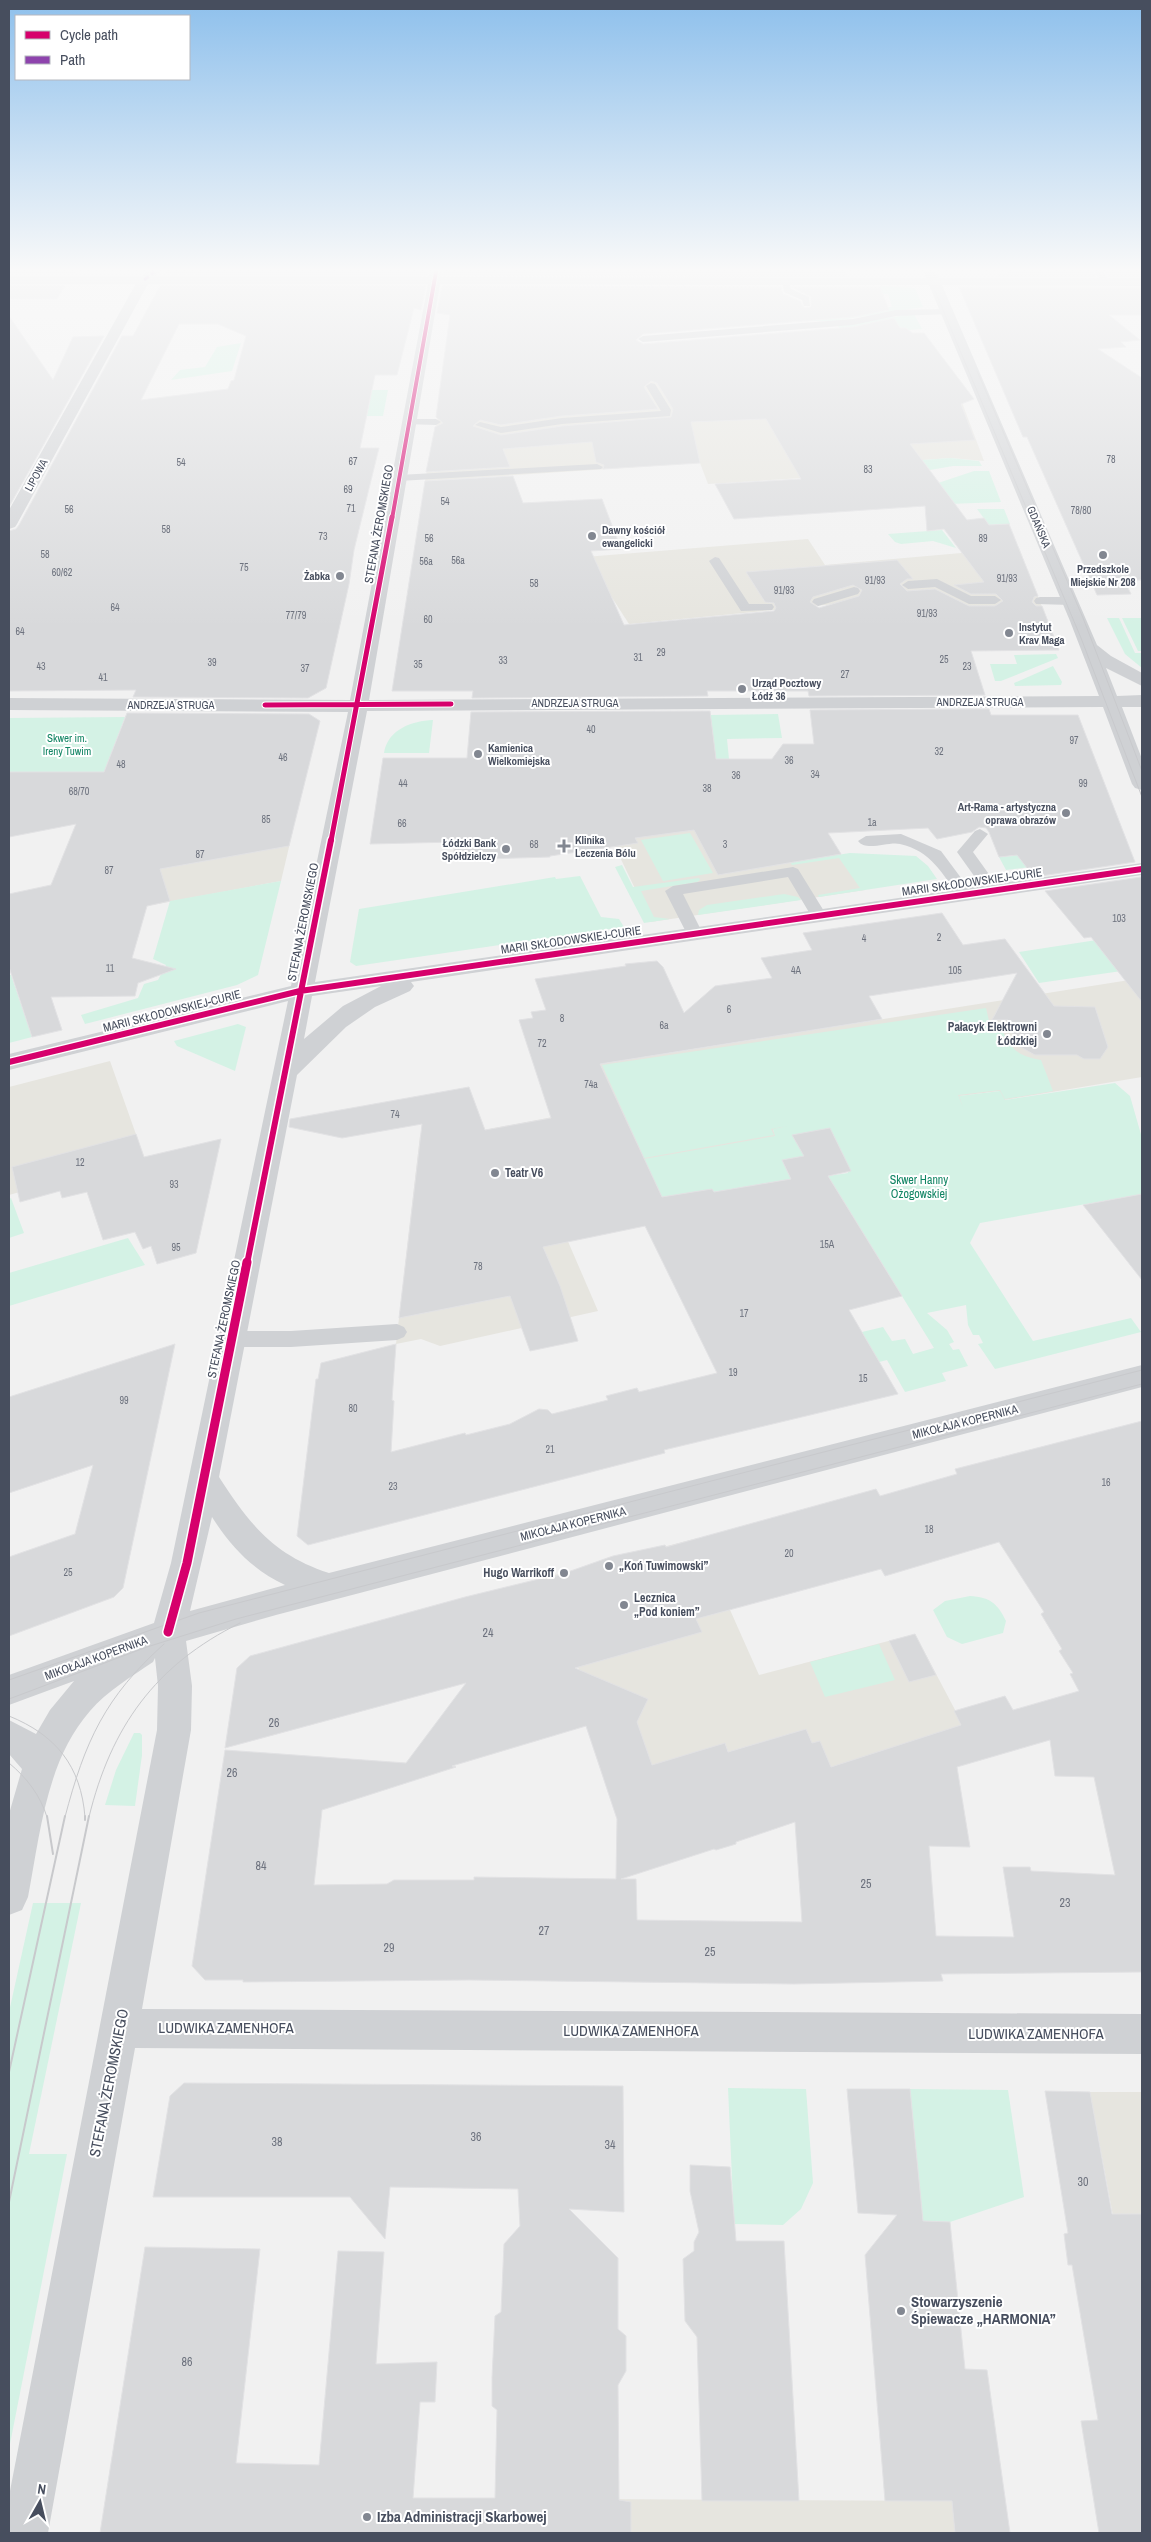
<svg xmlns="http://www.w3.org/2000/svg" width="1151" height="2542" font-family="'Archivo Narrow',sans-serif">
<rect width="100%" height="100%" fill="#f1f1f1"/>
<path fill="#e6e5df" d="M948 365 984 461 951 458 923 460 930 470 708 484 700 463 425 481 435 435 441 393 438 392 442 390 439 389H484Z
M808 539 825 565 1019 548 1052 633 866 601 629 624 611 596 560 559Z
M802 797 865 890 651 922 606 828Z
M294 826 281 881 98 915 85 862Z
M1142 978V1077L1004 1100 999 1091 960 1096 965 1107 875 1121 850 1114 854 1124 792 1135 773 1130 776 1136 560 1223 598 1311 440 1346 421 1339 396 1344 420 1136 481 1124 484 1130 585 1111 600 1064Z
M110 1061 144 1157 9 1195V1087Z
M698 1538 759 1675 915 1634 963 1725 634 1830 547 1577Z
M1090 2092H1142V2372Z
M106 2496 952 2501 955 2533H100Z"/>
<path fill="#d4f2e5" d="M880 286 915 288 923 307 833 321H795L847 318 854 313 888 311 887 307H892L888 294H883Z
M914 314 922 329 846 335 837 325Z
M241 343 232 371 171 380 180 370 205 367 217 347Z
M372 390H388L383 416H367Z
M951 458 979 461 982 466H953L930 470 922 460Z
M974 471H989L1001 502 949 504 938 483Z
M977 509H1004L1010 524 989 525Z
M942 530 956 548 933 541 901 544 895 542 888 534Z
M1107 618H1119L1135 653H1142V668L1125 654Z
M1122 618H1142V651H1138Z
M1056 654 1058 658 1001 681H995L990 664H1017L1014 655Z
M1053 666 1062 682 1061 685 1015 686 1014 683Z
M778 714 782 738 727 739 729 759H716L710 715Z
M125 717 104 772H9V718Z
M433 720 429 753H384C388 729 412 721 433 720Z
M690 833 713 873 663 881 641 840Z
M850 853 916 856 928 866 937 879 819 897 818 895 860 888 839 858 792 865 790 862Z
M1012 853 1087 860 1006 870 999 857 1013 856Z
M622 865 633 887 699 878 700 880 697 882 641 891 654 917 670 919 644 923 615 867Z
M580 876 601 917 619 919 624 927 356 966 350 962 359 909 555 877 556 879Z
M281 881 258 975 237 985 85 1024 81 1015 138 998 144 984 158 980 166 965 153 959 170 901Z
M784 894 798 897 801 900 698 915 699 910 707 905Z
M1142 933V968L1039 983 1019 952Z
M9 975H11L32 1037 9 1043Z
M986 1008 990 1025 1000 1026C1011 1049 1015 1055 1041 1060L1053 1091 1005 1099 1000 1090 958 1095 963 1107 959 1096 1000 1091 1005 1100 1115 1083 1130 1096 1142 1138V1194L980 1223 970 1243 1033 1341 1131 1318 1141 1332 995 1369 978 1344 983 1343 979 1335H973L968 1325 966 1305 927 1313 947 1330 954 1342 949 1344 953 1350 959 1349 968 1366 942 1373 946 1381 905 1392 887 1360 879 1362 862 1332 883 1327 892 1341 905 1339 913 1354 934 1348 828 1176 848 1173 841 1150 782 1160 791 1179 751 1186 732 1226 712 1189 662 1197 644 1159 775 1136 773 1129 788 1126 771 1129 774 1135 644 1158 602 1065Z
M238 1024 246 1027 235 1071 177 1046 174 1041Z
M11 1198 24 1233 9 1238V1199Z
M128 1238 145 1265 9 1306V1273Z
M970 1596C990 1597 998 1604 1006 1621L1003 1633 962 1644 947 1637 933 1610 945 1601Z
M879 1644 895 1680 825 1697 810 1662Z
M134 1733H140L142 1735V1755L135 1806 105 1805 116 1770Z
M33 1903H81L29 2154H67L9 2449V2012Z
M728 2088 806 2089 813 2183 801 2209 783 2225 734 2224Z
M910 2089 1008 2090 1024 2197 950 2222 923 2221Z"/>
<path fill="#d8d9db" stroke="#e2e2e4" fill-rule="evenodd" d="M9 272H74L73 274H9Z
M167 272H428L427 275 166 274Z
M444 272H846L847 276 443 275Z
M1010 272H1093L1095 276H996Z
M1105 272H1142V276H1108Z
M9 286H65L57 299H9Z
M160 286H426L421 310 414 308 397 375H375L360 448H379L354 550 349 584 326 688 308 698 133 697 136 690 9 691V531L16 529 19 525 122 336H133ZM179 324H218L246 336 234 380 231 381 228 389 141 400Z
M442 286 781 287 783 294 800 301 804 308 811 307V297L792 287H880L889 310 853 317 643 334 636 340 643 344 853 327 894 318 900 328H906L912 333H924L974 399 961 404 975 440 910 444 967 520 984 518 989 525 1009 524 1038 596 1034 597 1032 602 1036 606H1042L1059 650 971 651 985 695 809 696 808 691H707L708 696 472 698 473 691H392L425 481 513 476 523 503 602 499 621 549 591 551 624 625 774 611 776 608 774 603 765 602 746 572 897 560 913 579H907L900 584 907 591 935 589 969 606H995L1003 601 996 594H971L954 585 984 582 944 529 927 531 925 506 734 519 715 484 801 479 766 419 691 422 700 463 603 469 604 465 596 462 592 442 503 449 510 467 426 472 435 427 443 423 436 417 450 315 437 313ZM651 381 657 383 673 409 671 417 562 426 501 435 473 426 480 420 501 425 562 416 658 409 644 387ZM853 585 862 590 859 596 819 608 810 602 813 597Z
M959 287 1142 288V315H1109L1140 340 1121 342 1126 347 1098 349 1142 378V580H1124L1131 594 1097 595 1027 437H1023Z
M9 316 53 380 73 337 104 336 9 507Z
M989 709 991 715H1078L1135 862 1034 877 1017 855 999 857 989 832 986 828 979 827 972 832 937 839 928 828 828 833 841 854 718 875 694 830 635 838 638 843 550 856V857L454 860V842L370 844 383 758H467L471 712 710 711 716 759H772L783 744H814L810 710Z
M127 713 309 714 320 721 289 846 160 869 170 901 147 906 132 958 176 969 138 983 135 996 51 997 62 1030 32 1037 9 967V894L51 885 76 824 9 837V772H104Z
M1141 877 1142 880V1002L1091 937 1084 938 1045 891Z
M942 913 963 945 1005 939 1054 1006 1095 1007 1108 1047 1100 1059H1084L1077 1055H1035L1017 1045 1008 1020H992L1017 973 869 996 882 1019 600 1064 662 1197 712 1189 714 1192 791 1179 782 1160 804 1156 792 1135 830 1128 851 1171 828 1176 902 1296 849 1310 898 1394 664 1450 665 1453 308 1545 297 1536 316 1379H318L321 1363 396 1344 392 1400 394 1401 391 1452 465 1433 466 1435 510 1424 539 1409 548 1410 552 1414 608 1400 606 1396 637 1388 639 1392 717 1373 645 1226 543 1247 560 1286 578 1341 530 1351 510 1296 399 1318 422 1124 342 1138 289 1127 290 1119 469 1087 485 1130 551 1118 519 1020 533 1018 531 1012 546 1010 535 979 626 966 625 964 657 961 663 967 684 1013 715 986 772 978 761 958 812 950 803 933Z
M136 1134 144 1157 221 1139 196 1253 157 1264 151 1246 143 1249 135 1232 103 1240 87 1192 62 1198 60 1191 20 1202 12 1167Z
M1142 1194V1280L1083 1205Z
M175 1344 123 1588 114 1597 9 1636V1557L75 1534 93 1465 9 1493V1397Z
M1142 1421V1972L941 1974 943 1981 793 1984 469 1980 243 1982V1980H205L192 1966 225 1750 406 1763 466 1683 225 1748 237 1668 250 1656 465 1597 547 1577 548 1579 613 1556 665 1545 666 1547 876 1489 880 1496 957 1474 955 1469ZM999 1542 1044 1612 1041 1614 1062 1649 1059 1651 1073 1673 1070 1674 1079 1691 1013 1710 1005 1696 954 1711 961 1725 831 1767 820 1741 812 1743 806 1729 728 1752 725 1743 652 1765 637 1722 648 1699 575 1668 702 1632 696 1619 881 1569 885 1576ZM586 1726 617 1819 616 1879 474 1877V1880H394L387 1884 314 1885 322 1810 456 1767 452 1766ZM1050 1740 1055 1776 1094 1777 1115 1875 1031 1871 1030 1867H1003L1014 1937 936 1936 929 1846 970 1847 957 1767ZM795 1822 802 1922 637 1920 636 1879H621L714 1849 716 1850 736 1844V1842Z
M915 1634 936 1675 909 1682 889 1641Z
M184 2083 623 2086 624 2212 569 2209 618 2258V2329L626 2336V2371L618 2385 619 2500 631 2502V2533H100L145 2247 260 2249 236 2463 319 2465 338 2251 384 2252 376 2364 437 2362 435 2402H420L413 2498H495L497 2410 492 2406V2378L495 2316 501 2312 504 2244 520 2226 518 2189 390 2187 385 2239 350 2197H153L170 2096Z
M847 2089H910L923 2221 950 2222 965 2369 987 2370 1010 2533H955L952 2501H885L865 2255 897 2215 858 2213Z
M1045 2091 1090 2092 1112 2214H1142V2533H1099L1081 2421 1098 2420 1072 2265H1068L1064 2234 1068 2233Z
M690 2165 730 2167 736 2241H784L799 2501H702L697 2337 685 2321 683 2259 694 2251V2242L699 2232 690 2191Z"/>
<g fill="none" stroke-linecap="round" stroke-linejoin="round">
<path fill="#cfd1d4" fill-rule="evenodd" d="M1095 272H1103L1109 281 1108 283H1102Z
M782 279H788L791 289 809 297 810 306H804L802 300 784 292Z
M948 309 951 310V314L896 316 853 325 643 342 638 339 643 336 853 319 896 310Z
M651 383 655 384 671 410 670 416 562 424 501 433 475 425 480 422 501 427 562 418 661 411 646 386Z
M409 419H436L441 422 436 425 405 424V420Z
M597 464 603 467 601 469 399 481 393 478 399 475Z
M715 557 719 558 749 604H772L774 607 772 610 741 611 709 561Z
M937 579 971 596H995L1001 600 995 604H969L935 587 908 589 902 585 908 581Z
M854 587 858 588 860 591 858 594 818 606 812 602 814 599Z
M1040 597H1071L1077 601 1071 605 1036 604 1034 601 1036 598Z
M980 829 988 834 973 852 1001 891 993 896 987 894 957 852 975 831Z
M901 834 941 851 973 894 971 897H959C942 873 931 851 900 844 889 841 866 852 858 841L866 836Z
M793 867 798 869 827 916 825 919H813L788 877 683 894 703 934 695 939 687 934 665 891 673 886Z
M397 1324 404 1327 407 1332 404 1337 397 1340 291 1347H232L225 1344 222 1339 225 1334 232 1331H291Z"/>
<path fill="#cfd1d4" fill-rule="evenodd" d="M146 272H160L149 282 17 524 15 527 9 529V510L138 280Z"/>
<path fill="#cfd1d4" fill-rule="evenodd" d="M430 272H442L441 277 926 278 924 272H936L939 278H1142V286L942 285 1097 645 1111 656 1142 673V686L1106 668 1117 696 1142 695V707H1122L1142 759V790L1135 788 1132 784 1103 707 367 711 315 982 1142 863V875L411 982 414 986 410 991 375 1007 346 1027 297 1075 219 1477C250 1525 274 1555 329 1573L1142 1365V1387L276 1615 186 1641 192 1686 191 1730 142 2009 1142 2014V2054L135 2048 48 2533H9V2496L157 1730 158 1686 155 1658 153 1662C131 1677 107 1691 90 1711 46 1761 40 1835 28 1897L22 1910 9 1915V1814L22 1769 9 1754V1720L36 1734 50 1710 74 1681 9 1705V1675L154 1623 171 1563 288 1001 9 1070V1054L291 986 348 712 9 710V698L350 700 428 284H9V276L429 277ZM440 284 929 285 1070 621 1099 696 369 700ZM381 986 343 1006 304 1039 312 996ZM212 1517C231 1547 253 1570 285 1585L190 1611Z"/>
<path stroke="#c8c9cc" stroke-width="1" d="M927 272 1081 638 1142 797
M977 371 1083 618 1142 771
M9 1680 199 1613 1142 1370
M9 1699 147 1647 236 1619 1142 1384
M9 1716C56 1735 81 1766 85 1817
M9 1763C27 1778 40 1795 47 1817
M65 1817C85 1741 105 1697 164 1644
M89 1817C111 1727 155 1665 240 1623"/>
<path stroke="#c8c9cc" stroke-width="2" d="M47 1816 53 1854
M85 1816V1820
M9 2072 65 1816
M9 2202 89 1816"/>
<path stroke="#8e44ad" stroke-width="3" stroke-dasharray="6 3" stroke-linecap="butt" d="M144 280 154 272"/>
<g stroke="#fff" stroke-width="5.5">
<path id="cycleway-far3" d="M392 519 436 272"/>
</g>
<g stroke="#fff" stroke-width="7">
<path id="cycleway-far2" d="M265 705 451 704
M331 841 392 517"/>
</g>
<g stroke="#fff" stroke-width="9">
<path id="cycleway-far1" d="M9 1062 300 991 1142 869
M247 1264 331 840"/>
</g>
<g stroke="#fff" stroke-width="12">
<path id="cycleway" d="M168 1632 187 1563 247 1262"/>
</g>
<use href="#cycleway-far3" stroke="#d6006c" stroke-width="4"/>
<use href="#cycleway-far2" stroke="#d6006c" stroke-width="5"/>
<use href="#cycleway-far1" stroke="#d6006c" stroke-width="6"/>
<use href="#cycleway" stroke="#d6006c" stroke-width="9"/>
</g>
<linearGradient id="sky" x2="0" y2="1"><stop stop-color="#8ec0ec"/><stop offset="0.43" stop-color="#f9f9f9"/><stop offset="1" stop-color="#f9f9f9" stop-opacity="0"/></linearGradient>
<rect width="1151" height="628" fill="url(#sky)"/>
<g fill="#828791" stroke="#fff" stroke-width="2">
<circle cx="592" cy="536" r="5"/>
<circle cx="1103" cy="555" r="5"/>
<circle cx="340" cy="576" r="5"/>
<circle cx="1009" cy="633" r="5"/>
<circle cx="742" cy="689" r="5"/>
<circle cx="478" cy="754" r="5"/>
<circle cx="1066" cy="813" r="5"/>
<path d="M561.5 838.5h5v5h5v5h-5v5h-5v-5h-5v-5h5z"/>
<circle cx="506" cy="849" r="5"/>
<circle cx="1047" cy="1034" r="5"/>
<circle cx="495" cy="1173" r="5"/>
<circle cx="609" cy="1566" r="5"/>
<circle cx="564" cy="1573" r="5"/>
<circle cx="624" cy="1605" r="5"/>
<circle cx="901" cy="2311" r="5"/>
<circle cx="367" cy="2517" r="5"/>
</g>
<g text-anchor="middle" stroke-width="4" stroke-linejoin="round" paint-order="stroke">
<g font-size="10" fill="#6d727e">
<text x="1111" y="463">78</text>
<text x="353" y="465">67</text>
<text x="181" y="466">54</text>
<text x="868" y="473">83</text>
<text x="348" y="493">69</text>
<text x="445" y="505">54</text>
<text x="351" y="512">71</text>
<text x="69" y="513">56</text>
<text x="1081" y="514">78/80</text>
<text x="166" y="533">58</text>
<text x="323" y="540">73</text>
<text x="429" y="542">56</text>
<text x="983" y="542">89</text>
<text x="45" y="558">58</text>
<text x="458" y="564">56a</text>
<text x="426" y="565">56a</text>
<text x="244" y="571">75</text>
<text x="62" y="576">60/62</text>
<text x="1007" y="582">91/93</text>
<text x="875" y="584">91/93</text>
<text x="534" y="587">58</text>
<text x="784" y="594">91/93</text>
<text x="115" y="611">64</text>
<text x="927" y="617">91/93</text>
<text x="296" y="619">77/79</text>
<text x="428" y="623">60</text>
<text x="20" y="635">64</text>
<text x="661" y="656">29</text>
<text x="638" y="661">31</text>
<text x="944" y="663">25</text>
<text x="503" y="664">33</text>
<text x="212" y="666">39</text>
<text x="418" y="668">35</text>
<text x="41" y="670">43</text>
<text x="967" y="670">23</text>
<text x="305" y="672">37</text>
<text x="845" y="678">27</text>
<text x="103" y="681">41</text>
<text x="591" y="733">40</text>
<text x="1074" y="744">97</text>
<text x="939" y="755">32</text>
<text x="283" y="761">46</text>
<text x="789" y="764">36</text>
<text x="121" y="768">48</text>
<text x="815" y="778">34</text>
<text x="736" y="779">36</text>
<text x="403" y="787">44</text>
<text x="1083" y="787">99</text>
<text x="707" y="792">38</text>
<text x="79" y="795">68/70</text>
<text x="266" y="823">85</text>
<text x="872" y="826">1a</text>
<text x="402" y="827">66</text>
<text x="534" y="848">68</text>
<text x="725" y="848">3</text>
<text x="200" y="858">87</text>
<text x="109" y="874">87</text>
<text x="1119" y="922">103</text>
<text x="939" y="941">2</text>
<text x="864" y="942">4</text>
<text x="110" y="972">11</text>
<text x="796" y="974">4A</text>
<text x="955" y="974">105</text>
<text x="729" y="1013">6</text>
<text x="562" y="1022">8</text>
<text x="664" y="1029">6a</text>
<text x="542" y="1047">72</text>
<text x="591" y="1088">74a</text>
<text x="395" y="1118">74</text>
<text x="80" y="1166">12</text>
<text x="174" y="1188">93</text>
<text x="827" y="1248">15A</text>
<text x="176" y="1251">95</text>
<text x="478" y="1270">78</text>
<text x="744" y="1317">17</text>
<text x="733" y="1376">19</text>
<text x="863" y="1382">15</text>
<text x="124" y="1404">99</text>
<text x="353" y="1412">80</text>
<text x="550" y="1453">21</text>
<text x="1106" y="1486">16</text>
<text x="393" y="1490">23</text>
<text x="929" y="1533">18</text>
<text x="789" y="1557">20</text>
<text x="68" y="1576">25</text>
</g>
<g font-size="11" fill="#474e5e" stroke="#fff">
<text transform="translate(36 475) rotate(-61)" y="4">LIPOWA</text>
<text transform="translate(1039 527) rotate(67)" y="4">GDAŃSKA</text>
<text x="980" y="706">ANDRZEJA STRUGA</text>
<text x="575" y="707">ANDRZEJA STRUGA</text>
<text x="171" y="709">ANDRZEJA STRUGA</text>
</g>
<g font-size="11" font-weight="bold" fill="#474e5e" stroke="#fff" text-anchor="start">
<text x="602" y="534">Dawny kościół<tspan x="602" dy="13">ewangelicki</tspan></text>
<text x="1103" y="573" text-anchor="middle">Przedszkole<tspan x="1103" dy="13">Miejskie Nr 208</tspan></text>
<text x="330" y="580" text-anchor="end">Żabka</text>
<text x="1019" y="631">Instytut<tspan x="1019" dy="13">Krav Maga</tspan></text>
<text x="752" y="687">Urząd Pocztowy<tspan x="752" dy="13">Łódź 36</tspan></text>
<text x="488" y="752">Kamienica<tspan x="488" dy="13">Wielkomiejska</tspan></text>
<text x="1056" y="811" text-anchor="end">Art-Rama - artystyczna<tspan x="1056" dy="13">oprawa obrazów</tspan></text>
<text x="575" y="844">Klinika<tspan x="575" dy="13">Leczenia Bólu</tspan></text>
<text x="496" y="847" text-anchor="end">Łódzki Bank<tspan x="496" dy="13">Spółdzielczy</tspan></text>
</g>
<g font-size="11" fill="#128564" stroke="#fff">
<text x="67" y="742">Skwer im.<tspan x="67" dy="13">Ireny Tuwim</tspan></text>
</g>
<g font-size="12" fill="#474e5e" stroke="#fff">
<text transform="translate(379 524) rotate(-80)" y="4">STEFANA ŻEROMSKIEGO</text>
<text transform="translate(972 882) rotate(-8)" y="4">MARII SKŁODOWSKIEJ-CURIE</text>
<text transform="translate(303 922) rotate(-79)" y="4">STEFANA ŻEROMSKIEGO</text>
<text transform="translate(571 940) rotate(-8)" y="4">MARII SKŁODOWSKIEJ-CURIE</text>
<text transform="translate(172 1011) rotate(-14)" y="4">MARII SKŁODOWSKIEJ-CURIE</text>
<text transform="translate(224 1319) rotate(-78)" y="4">STEFANA ŻEROMSKIEGO</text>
<text transform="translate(965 1422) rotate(-14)" y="4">MIKOŁAJA KOPERNIKA</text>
<text transform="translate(573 1524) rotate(-14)" y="4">MIKOŁAJA KOPERNIKA</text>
<text transform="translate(96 1658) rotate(-20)" y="4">MIKOŁAJA KOPERNIKA</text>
</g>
<g font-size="12" font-weight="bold" fill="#474e5e" stroke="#fff" text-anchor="start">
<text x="1037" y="1031" text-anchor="end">Pałacyk Elektrowni<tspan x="1037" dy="14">Łódzkiej</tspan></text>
<text x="505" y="1177">Teatr V6</text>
<text x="619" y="1570">„Koń Tuwimowski”</text>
<text x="554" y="1577" text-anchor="end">Hugo Warrikoff</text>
<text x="634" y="1602">Lecznica<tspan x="634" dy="14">„Pod koniem”</tspan></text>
</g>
<g font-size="12" fill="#128564" stroke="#fff">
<text x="919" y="1184">Skwer Hanny<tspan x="919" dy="14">Ożogowskiej</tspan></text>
</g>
<g font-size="12" fill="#6d727e">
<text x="488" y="1637">24</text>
<text x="274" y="1727">26</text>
<text x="232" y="1777">26</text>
<text x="261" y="1870">84</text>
<text x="866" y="1888">25</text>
<text x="1065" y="1907">23</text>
<text x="544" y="1935">27</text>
<text x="389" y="1952">29</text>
<text x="710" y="1956">25</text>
<text x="476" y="2141">36</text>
<text x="277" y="2146">38</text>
<text x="610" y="2149">34</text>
<text x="1083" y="2186">30</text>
<text x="187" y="2366">86</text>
</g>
<g font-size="15" fill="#474e5e" stroke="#fff">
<text x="226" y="2033">LUDWIKA ZAMENHOFA</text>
<text x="631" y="2036">LUDWIKA ZAMENHOFA</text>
<text x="1036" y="2039">LUDWIKA ZAMENHOFA</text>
<text transform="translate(109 2083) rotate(-79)" y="5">STEFANA ŻEROMSKIEGO</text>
</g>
<g font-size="15" font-weight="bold" fill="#474e5e" stroke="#fff" text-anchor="start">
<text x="911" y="2307">Stowarzyszenie<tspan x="911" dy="17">Śpiewacze „HARMONIA”</tspan></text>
<text x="377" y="2522">Izba Administracji Skarbowej</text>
</g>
</g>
<rect width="1151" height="2542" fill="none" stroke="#474e5e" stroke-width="20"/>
<rect x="15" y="15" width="175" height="65" fill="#ffffff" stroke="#b5b8bf"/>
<rect x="25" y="31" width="25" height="8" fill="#d6006c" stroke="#b5b8bf"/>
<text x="60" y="40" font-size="15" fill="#474e5e">Cycle path</text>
<rect x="25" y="56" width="25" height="8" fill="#8e44ad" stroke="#b5b8bf"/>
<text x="60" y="65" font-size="15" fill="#474e5e">Path</text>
<g transform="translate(40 2502) rotate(8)" stroke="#ffffff" stroke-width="4" paint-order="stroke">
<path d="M0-4L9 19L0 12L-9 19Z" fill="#474e5e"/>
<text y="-8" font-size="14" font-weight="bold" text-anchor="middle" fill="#474e5e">N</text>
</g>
</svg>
